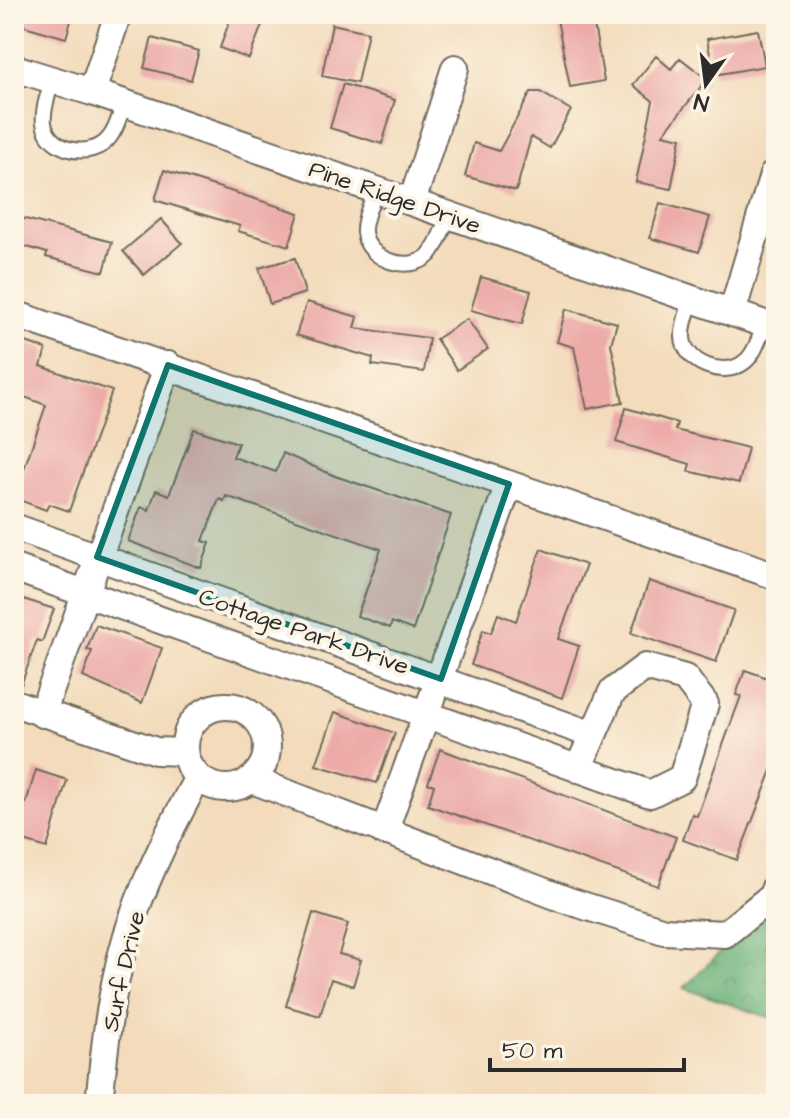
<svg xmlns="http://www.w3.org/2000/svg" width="790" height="1118" font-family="'Architects Daughter',sans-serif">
<defs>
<pattern id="forest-crowns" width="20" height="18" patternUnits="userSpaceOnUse" patternTransform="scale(2)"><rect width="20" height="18" fill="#66b078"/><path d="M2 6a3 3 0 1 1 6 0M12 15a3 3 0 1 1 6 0" fill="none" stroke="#548f63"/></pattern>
</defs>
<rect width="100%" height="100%" fill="#fcf5e5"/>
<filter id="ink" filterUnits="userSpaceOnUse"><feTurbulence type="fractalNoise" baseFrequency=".0125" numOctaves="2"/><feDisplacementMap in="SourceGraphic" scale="16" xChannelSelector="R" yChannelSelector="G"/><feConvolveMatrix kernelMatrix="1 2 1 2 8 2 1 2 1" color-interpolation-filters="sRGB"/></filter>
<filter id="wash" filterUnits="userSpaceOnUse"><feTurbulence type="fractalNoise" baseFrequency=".006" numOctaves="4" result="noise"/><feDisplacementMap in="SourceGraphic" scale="32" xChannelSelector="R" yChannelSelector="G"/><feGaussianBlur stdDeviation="1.8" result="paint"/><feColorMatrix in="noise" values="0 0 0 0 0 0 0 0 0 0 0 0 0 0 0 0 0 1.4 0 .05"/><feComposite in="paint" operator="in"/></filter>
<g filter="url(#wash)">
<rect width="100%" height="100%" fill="#f3dbbb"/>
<path fill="url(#forest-crowns)" stroke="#486e52" stroke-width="2" d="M776 897V1020L684 988Z"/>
<g id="blocks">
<path fill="#ecaaa9" d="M14 14H73L66 38 14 23Z
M232 14H266L249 59 220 48Z
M556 14H592L604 81 570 87Z
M332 24 368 32 357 83 322 76Z
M758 30 765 66 714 75 707 39Z
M152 38 199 51 191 80 144 68Z
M656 56 671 69 680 58 707 79 663 134 681 138 671 189 636 182 653 101 633 85Z
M343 84 395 100 382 144 330 128Z
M531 92H540L571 110 550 148 531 137 516 191 465 176 474 143 499 151Z
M164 170 299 213 289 246 238 231 240 226 155 200Z
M660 203 710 217 699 252 650 238Z
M14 216 112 242 104 272 46 257 47 253 14 243Z
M161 219 182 243 144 275 123 251Z
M295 258 305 293 270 304 259 268Z
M481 277 531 291 522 324 471 310Z
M307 302 358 317 355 328 429 338 424 372 372 365 373 358 296 335Z
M566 309 617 323 611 344 623 402 587 409 574 347 557 342Z
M467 319 488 349 457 370 436 339Z
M14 338 46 349 41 366 112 391 69 511 49 504 46 510 14 498 46 405 14 393Z
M626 408 677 423 675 430 748 448 739 483 688 471 690 464 616 442Z
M194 429 238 443 233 457 276 472 283 453 335 476 451 515 413 630 392 622 390 628 357 616 381 549 226 496 224 501 219 499 203 541 210 543 201 568 128 541 141 507 149 510 156 490 169 495Z
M541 549 586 565 558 639 579 646 562 698 471 665 483 630 491 633 498 614 516 621Z
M649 581 734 610 716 662 631 633Z
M14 596 54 609 42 642 37 640 20 688 14 687Z
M96 625 162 648 142 703 83 677 92 651 87 650Z
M745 670 776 681V760L737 860 683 840 692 814 697 816 741 696 736 695Z
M335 712 395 733 377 783 316 765Z
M440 749 676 837 658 886 428 805 434 785 428 783Z
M36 770 67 780 47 848 14 838V800L26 803Z
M313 913 348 924 339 954 361 960 353 986 331 979 320 1016 286 1006Z"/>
</g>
</g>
<g filter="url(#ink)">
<use href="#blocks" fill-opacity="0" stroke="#71695d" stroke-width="2"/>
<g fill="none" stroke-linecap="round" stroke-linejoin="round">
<g stroke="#71695d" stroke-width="18">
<path id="lane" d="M53 79C49 92 42 109 44 123 48 152 92 160 109 138 117 129 120 114 124 103
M376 190C372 202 363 219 364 232 366 260 410 274 429 255 438 245 443 228 449 215
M691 300C688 312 682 325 683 337 684 363 723 378 743 363 755 355 759 337 765 324"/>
</g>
<g stroke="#71695d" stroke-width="30">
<path id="street" d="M14 68 92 92 776 328
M92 92 118 14
M412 202 455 68
M732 313 773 175
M14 314 776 576
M14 527 593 735
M14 568 650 794 682 778 705 704 685 678 645 667 612 692 578 769
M14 703 156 751 185 752
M185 747a41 41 0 1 1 82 0a41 41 0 1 1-82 0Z
M42 714 168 365
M255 781 569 901 664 931 725 934 772 896 776 885
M384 832 509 484
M99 1104C105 1041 112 976 133 917 150 868 174 822 198 777"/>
</g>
<use href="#lane" stroke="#fff" stroke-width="14"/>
<use href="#street" stroke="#fff" stroke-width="26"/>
</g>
</g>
<path fill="#0f766e" fill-opacity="0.2" stroke="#0f766e" stroke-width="6" stroke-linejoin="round" d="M168 365 509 484 441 679 97 557Z"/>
<g text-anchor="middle" stroke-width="8" stroke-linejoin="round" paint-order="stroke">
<g font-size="24" fill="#2b2b2b" stroke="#fcf5e5">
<text transform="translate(395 197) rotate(19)" y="8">Pine Ridge Drive</text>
<text transform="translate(304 631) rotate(19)" y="8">Cottage Park Drive</text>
<text transform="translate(123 971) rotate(-77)" y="8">Surf Drive</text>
</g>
</g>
<rect width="790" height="1118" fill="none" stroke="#fcf5e5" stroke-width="48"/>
<g transform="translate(706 84) rotate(194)" stroke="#fcf5e5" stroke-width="6" paint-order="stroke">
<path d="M0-6L14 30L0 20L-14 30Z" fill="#2b2b2b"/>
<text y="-12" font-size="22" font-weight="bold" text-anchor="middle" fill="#2b2b2b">N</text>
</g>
<path d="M490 1058v12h194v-12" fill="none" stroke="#2b2b2b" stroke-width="4"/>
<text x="502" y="1058" font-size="24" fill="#2b2b2b" stroke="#fcf5e5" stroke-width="6" paint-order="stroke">50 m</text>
</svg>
